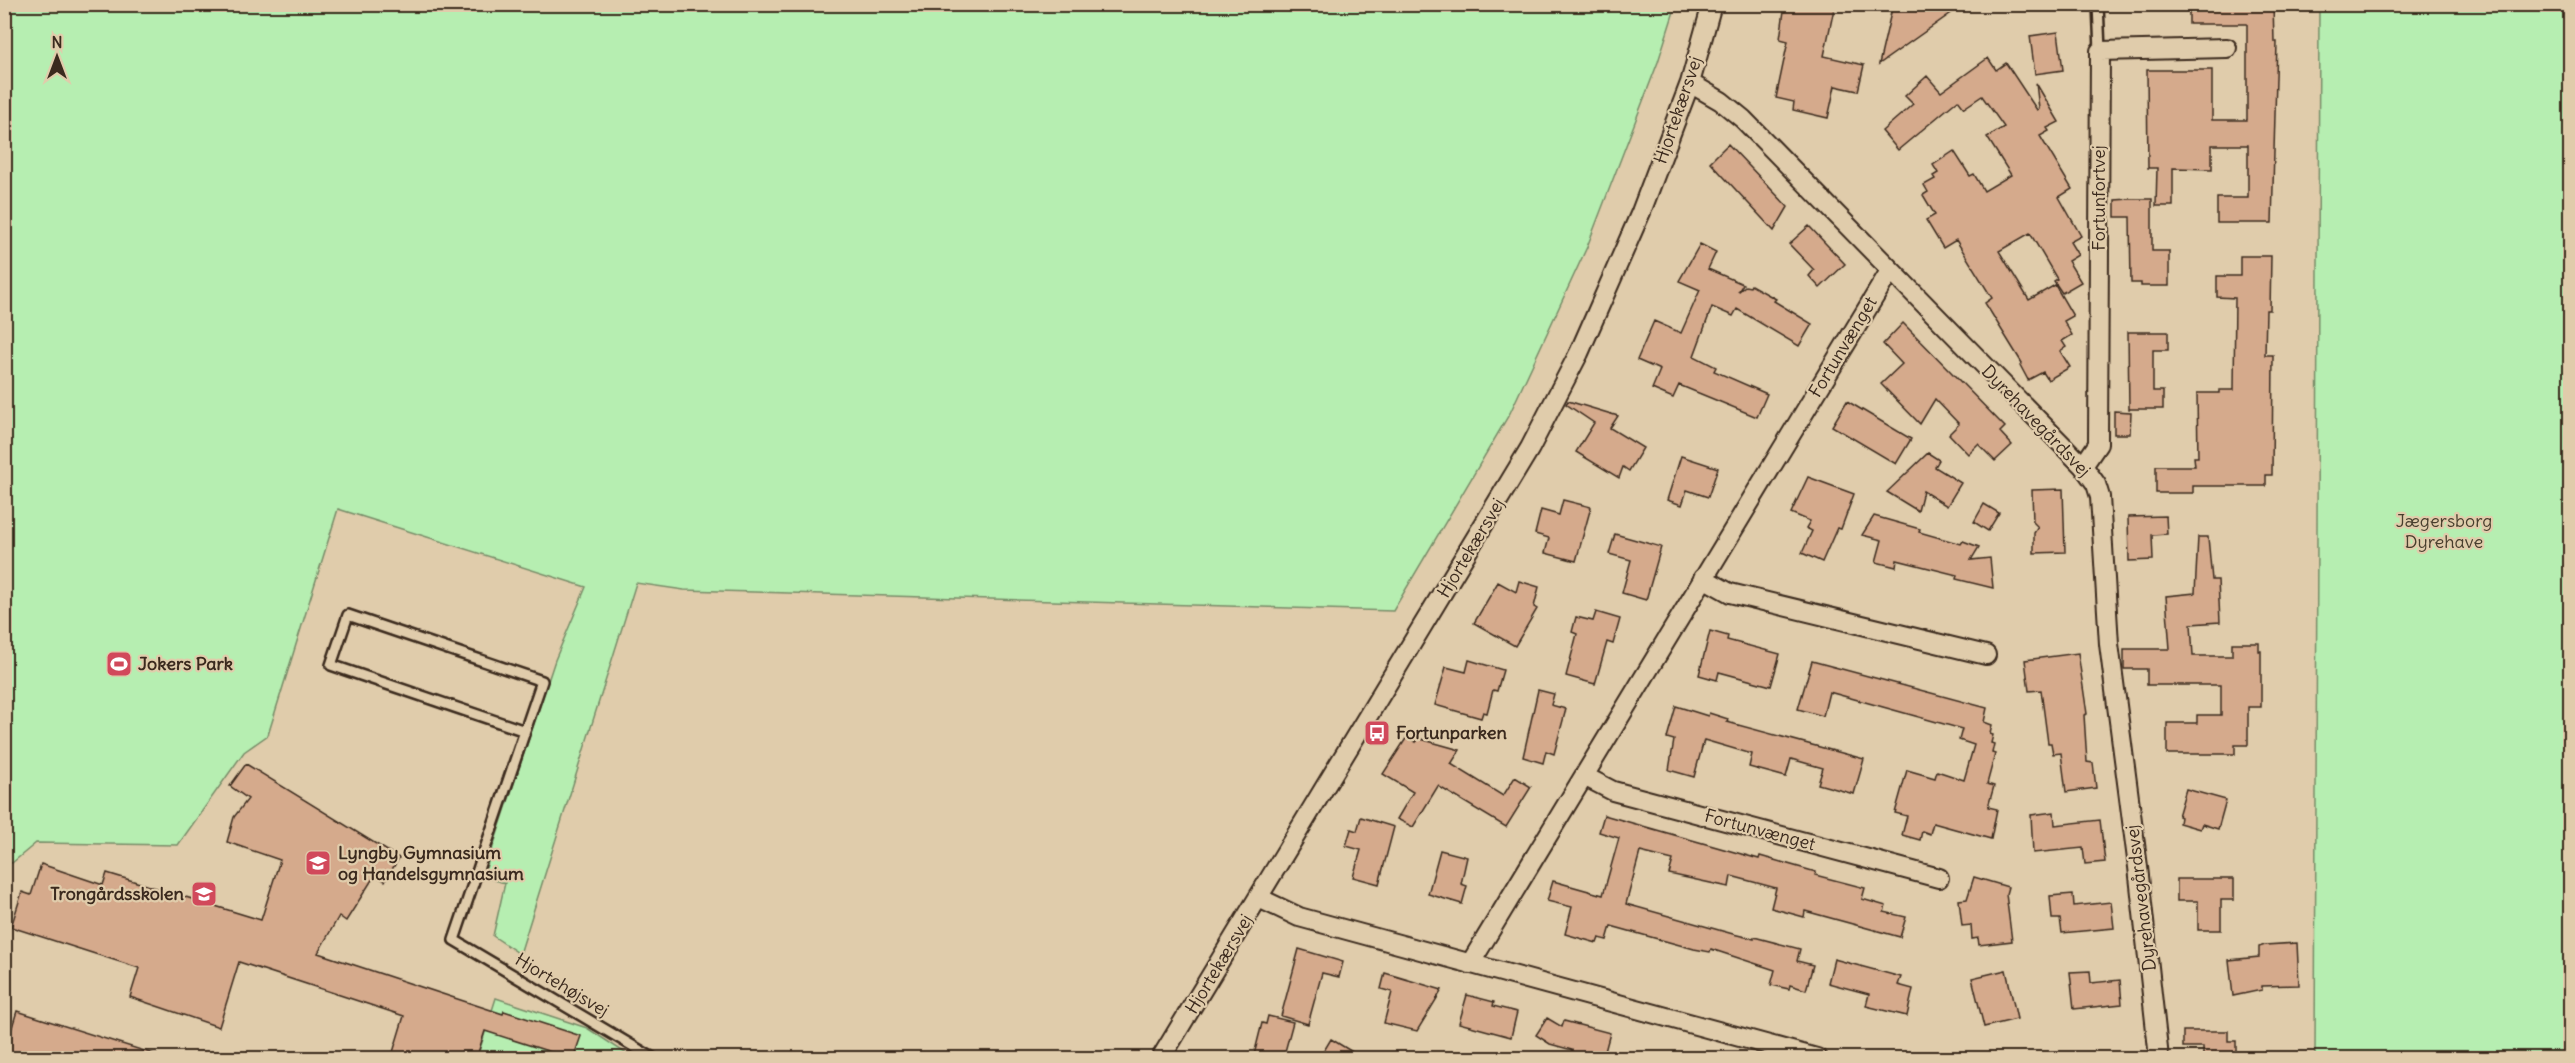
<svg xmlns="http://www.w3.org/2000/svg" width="2575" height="1063" font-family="Delius,sans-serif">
<rect width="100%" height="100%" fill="#e0ccab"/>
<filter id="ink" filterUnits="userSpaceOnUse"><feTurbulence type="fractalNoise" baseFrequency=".0167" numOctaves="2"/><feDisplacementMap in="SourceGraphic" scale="12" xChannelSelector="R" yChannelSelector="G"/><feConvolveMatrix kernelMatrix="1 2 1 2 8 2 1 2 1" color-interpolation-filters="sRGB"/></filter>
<g filter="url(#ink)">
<path fill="#b6eeb1" stroke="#788c68" stroke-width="1.5" d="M5 4H1676V5L1658 62 1587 247 1510 413 1393 611 684 590 636 583 520 954 493 936 505 883 483 877 555 660 586 587 338 509 268 735 244 752 178 845 36 843 12 863 5 861Z
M2319 5H2570V1058H2315Z
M496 998 587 1028 633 1058H477Z"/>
<path fill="#d5aa8c" stroke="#3b2a1e" stroke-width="1.5" d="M1785 4H1835L1824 56 1864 65 1858 91 1835 86 1828 118 1793 110 1794 102 1776 98 1788 41 1780 39Z
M1893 4H1964L1879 64Z
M2189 4H2273L2274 42H2277L2272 223H2217V198H2248V145H2212V169L2173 168V206H2156L2157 168H2148L2147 70H2212V120H2247V24H2189Z
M2058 32 2063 70 2035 74 2030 36Z
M1988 58 1996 70 2006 63 2037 110 2039 109 2036 83 2059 122 2047 128 2049 131 2040 136 2072 189 2059 197 2081 236 2070 242 2078 255 2068 261 2081 282 2062 293 2054 281 2057 279 2030 233 1999 251 2029 300 2055 285 2073 316 2064 321 2072 335 2062 341 2066 347 2060 351 2070 367 2048 380 2043 372 2028 380 2020 365 2022 363 1985 303 1992 298 1956 240 1943 248 1926 220 1935 215 1923 195 1928 192 1924 185 1935 179 1933 176 1938 173 1933 165 1954 151 1970 176 1974 174 1984 191 2011 175 1987 137 2004 127 1982 96 1964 108 1958 100 1898 150 1882 131 1913 104 1905 96 1927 76 1941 92Z
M1728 144 1788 207 1774 231 1710 162Z
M2130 199H2152V251H2169V286H2141V283H2131L2130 217H2115V200Z
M1809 226 1845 264 1820 288 1809 276 1814 270 1789 244Z
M1700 244 1716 252 1708 269 1743 284 1738 292 1745 286 1750 287 1751 285 1776 299 1774 301 1812 324 1799 346 1737 309 1733 316 1712 307 1694 356 1716 367 1714 371 1767 394 1757 417 1679 385 1673 398 1652 389 1660 370 1637 360 1654 321 1681 333 1700 290 1679 281Z
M2240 256H2271L2270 310H2266L2265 355H2273L2272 475H2266V486H2193V493H2156V466H2195L2194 457H2198L2197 393H2219V390H2234L2235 298 2217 297V276H2240Z
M1903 323 2005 427 2000 432 2012 445 1995 461 1978 444 1968 454 1949 434 1959 424 1935 399 1920 424 1881 384 1902 364 1883 344Z
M2128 332H2168V350H2153V391H2163V409H2129Z
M1568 401 1618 416 1610 428 1643 448 1629 471 1623 467 1619 478 1576 452 1594 423 1566 404Z
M1847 401 1911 439 1896 464 1832 426Z
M2114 411 2131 412 2130 434H2114Z
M1928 453 1939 460 1935 467 1961 483 1947 506 1923 491 1918 511 1887 492Z
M1681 456 1718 468 1708 497 1687 490 1682 505 1667 500Z
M1808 477 1854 494 1841 529 1837 528 1822 562 1802 553 1812 531 1806 528 1810 521 1791 513Z
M2063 489 2065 552 2034 553V533L2038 527 2033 522 2032 490Z
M1563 500 1591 507 1576 561 1545 553 1549 538 1535 534 1541 510 1559 515Z
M1984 504 1999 513 1988 531 1974 522Z
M1874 516 1920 529 1919 532 1961 544 1963 541 1979 547 1971 560 1990 558 1993 588 1956 579 1957 575 1897 560 1896 567 1876 562 1882 540 1862 535Z
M2166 516 2167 534 2152 535 2153 560 2129 561 2128 517Z
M1615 534 1661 547 1646 600 1622 593 1631 560 1609 554Z
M2198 537H2208L2212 580H2218L2220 622 2191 624 2193 656H2232V643H2259V651H2261V707H2248V745H2235V754H2167V723H2197V715H2221V685H2147V669H2124V649H2170L2166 596 2195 593Z
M1519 581 1539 587 1534 607 1537 609 1515 646 1474 623 1498 582 1516 592Z
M1596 612 1620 619 1613 644 1607 642 1595 684 1566 676 1577 634 1572 632 1576 617 1593 621Z
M1710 631 1728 636 1727 640 1780 654 1771 686 1719 672 1717 680 1699 675Z
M2078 653 2087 714 2084 715 2087 762 2093 763 2096 788 2066 792 2061 753 2053 754 2051 743H2048L2041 690 2029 691 2025 660Z
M1469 660 1503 670 1497 691 1493 690 1487 713 1483 712 1481 718 1435 705 1446 667 1466 672Z
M1812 661 1987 708 1984 722 1992 725 1990 734 1993 735 1991 743 1994 744 1992 753 1995 754 1987 784 1994 786 1988 807 1997 809 1991 839 1933 823 1930 834 1922 831 1920 840 1902 835 1907 816 1895 813 1907 770 1935 778 1937 771 1964 780 1974 745 1959 740 1962 729 1829 692 1823 716 1798 709Z
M1538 690 1554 694 1551 705 1566 709 1554 754 1546 751 1543 763 1523 757Z
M1676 706 1708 716 1709 713 1728 719 1727 722 1864 759 1854 794 1818 784 1823 768 1791 759 1786 777 1749 767 1752 754 1704 740 1694 777 1669 770 1674 740 1667 738Z
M1407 737 1416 742 1417 738 1460 750 1451 764 1503 796 1515 777 1531 787 1506 827 1438 786 1413 827 1397 819 1413 792 1383 774Z
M246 764 399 858 385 881 375 875 346 921 339 916 318 953 503 1014 504 1011 581 1036 573 1059 485 1031 476 1059H391L404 1016 239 962 219 1027 130 997 139 968 11 927 22 892 31 895 41 864 103 885 107 873 261 920 280 860 227 842 234 817 248 799 230 786Z
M2186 789 2226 800 2218 829 2202 824 2200 829 2179 823 2180 817 2178 816Z
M2054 812 2055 825 2100 820 2105 862 2085 864 2083 848 2033 853 2031 815Z
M1604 815 1759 859 1760 856 1816 872 1815 875 1865 888 1862 899 1886 906 1884 912 1906 917 1900 937 1805 911 1804 917 1771 908 1776 888 1731 876 1729 887 1669 874 1673 860 1640 852 1626 904 1733 934 1754 939V937L1800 949 1797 961 1813 965 1806 990 1790 985 1789 989 1771 985 1775 970 1711 949 1710 952 1694 949 1611 926 1607 940 1599 938 1597 943 1565 934 1572 907 1547 901 1553 881 1603 895 1619 838 1599 832Z
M1361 817 1394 827 1379 884 1353 877 1361 850 1346 846 1351 829 1357 831Z
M1440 850 1467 857 1461 884 1467 886 1462 904 1428 894Z
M1974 877 2008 887 2006 894 2012 941 1979 945 1978 938 1972 939 1971 925 1962 926 1959 900 1967 899Z
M2177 879H2234V900H2221V930H2198V901H2177Z
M2073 894 2074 906 2111 902 2114 928 2062 933 2060 919H2052L2050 896Z
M2297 943 2299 985 2262 986V990L2233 996 2229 960 2259 957V947L2265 945Z
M1299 949 1343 962 1339 977 1322 973 1308 1024 1281 1016Z
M1834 959 1901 977 1898 985 1913 989 1907 1016 1866 1006 1869 994 1828 983Z
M2006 970 2017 1019 1984 1027 1972 978Z
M2090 971 2091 983 2120 980 2122 1004 2074 1009 2070 972Z
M1385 973 1442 990 1417 1031 1384 1023 1392 992 1381 989Z
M1467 995 1494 1002 1493 1006 1517 1012 1511 1037 1459 1023Z
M17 1011 157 1055V1059H22L4 1053Z
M1268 1016 1293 1022 1283 1059H1253L1262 1023 1266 1024Z
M1547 1018 1562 1027 1564 1021 1610 1033 1603 1059H1570L1572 1050 1550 1044 1536 1035Z
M2183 1031H2228V1041H2236V1059H2203V1047H2183Z
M1331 1039 1364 1059H1319Z"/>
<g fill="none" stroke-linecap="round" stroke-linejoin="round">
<g stroke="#3b2a1e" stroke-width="14">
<path id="lane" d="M2098 4 2100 51
M525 731 331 665 348 615 542 681 454 940 653 1058"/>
</g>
<g stroke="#3b2a1e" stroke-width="22">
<path id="street" d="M1690 83 1721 101 1743 119 2083 466 2096 484 2100 497 2109 644 2138 867 2159 1058
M2083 466 2098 444 2100 51 2227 48
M1703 578 1730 593 1986 655
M1584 776 1613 791 1939 878
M1259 898 1299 917 1817 1058
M1470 964 1890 271
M1161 1058 1530 448 1579 353 1641 212 1690 83 1712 4"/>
</g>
<use href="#lane" stroke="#e0ccab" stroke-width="9"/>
<use href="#street" stroke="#e0ccab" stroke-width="18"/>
</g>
</g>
<defs>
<g id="stadium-square" transform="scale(1.35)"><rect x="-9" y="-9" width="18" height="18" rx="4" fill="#d1495b" stroke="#e0ccab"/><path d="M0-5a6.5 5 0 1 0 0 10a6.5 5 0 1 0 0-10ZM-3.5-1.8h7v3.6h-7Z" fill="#fff"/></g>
<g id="bus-square" transform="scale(1.35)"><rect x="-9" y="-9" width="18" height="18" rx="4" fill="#d1495b" stroke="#e0ccab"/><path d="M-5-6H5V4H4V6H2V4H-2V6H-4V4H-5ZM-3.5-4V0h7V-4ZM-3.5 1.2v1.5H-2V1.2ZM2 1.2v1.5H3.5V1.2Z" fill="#fff"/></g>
<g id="university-square" transform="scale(1.35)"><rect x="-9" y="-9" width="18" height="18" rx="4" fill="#d1495b" stroke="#e0ccab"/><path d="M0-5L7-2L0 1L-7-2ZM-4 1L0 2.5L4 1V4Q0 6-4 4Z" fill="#fff"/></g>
<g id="school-square" transform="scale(1.35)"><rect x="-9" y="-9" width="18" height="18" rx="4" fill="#d1495b" stroke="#e0ccab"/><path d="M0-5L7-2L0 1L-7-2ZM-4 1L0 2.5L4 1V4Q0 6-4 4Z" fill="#fff"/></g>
</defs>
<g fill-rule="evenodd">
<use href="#stadium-square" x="119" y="664"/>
<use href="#bus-square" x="1377" y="733"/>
<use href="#university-square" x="318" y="863"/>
<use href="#school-square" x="204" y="894"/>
</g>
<g text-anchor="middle" stroke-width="4.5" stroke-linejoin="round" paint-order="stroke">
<g font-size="18" fill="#3b2a1e" stroke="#e0ccab">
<text transform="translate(1678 110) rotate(-71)" y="6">Hjortekærsvej</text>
<text transform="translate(2099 198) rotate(-90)" y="6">Fortunfortvej</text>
<text transform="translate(1843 347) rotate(-59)" y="6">Fortunvænget</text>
<text transform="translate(2036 421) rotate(46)" y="6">Dyrehavegårdsvej</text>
<text transform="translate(1471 548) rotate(-59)" y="6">Hjortekærsvej</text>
<text transform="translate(1760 830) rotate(15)" y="6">Fortunvænget</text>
<text transform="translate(2141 898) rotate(-97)" y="6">Dyrehavegårdsvej</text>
<text transform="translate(1219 964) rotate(-59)" y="6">Hjortekærsvej</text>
<text transform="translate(562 985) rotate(31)" y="6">Hjortehøjsvej</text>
</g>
<g font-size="18" fill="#473e2d" stroke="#e0ccab">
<text x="2444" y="527">Jægersborg<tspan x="2444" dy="21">Dyrehave</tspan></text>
</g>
<g font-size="18" font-weight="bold" fill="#3b2a1e" stroke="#e0ccab" text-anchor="start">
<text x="138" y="670">Jokers Park</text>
<text x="1396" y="739">Fortunparken</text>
<text x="338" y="859">Lyngby Gymnasium<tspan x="338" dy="21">og Handelsgymnasium</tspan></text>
<text x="184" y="900" text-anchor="end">Trongårdsskolen</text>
</g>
</g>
<rect width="2575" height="1063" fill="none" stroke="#e0ccab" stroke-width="24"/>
<rect x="12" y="12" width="2551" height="1039" fill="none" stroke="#3b2a1e" stroke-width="2" filter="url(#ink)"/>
<g transform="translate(57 57)" stroke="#e0ccab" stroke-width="4.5" paint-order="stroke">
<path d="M0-4.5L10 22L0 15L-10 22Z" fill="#3b2a1e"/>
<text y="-9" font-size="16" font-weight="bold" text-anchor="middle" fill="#3b2a1e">N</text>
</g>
</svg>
